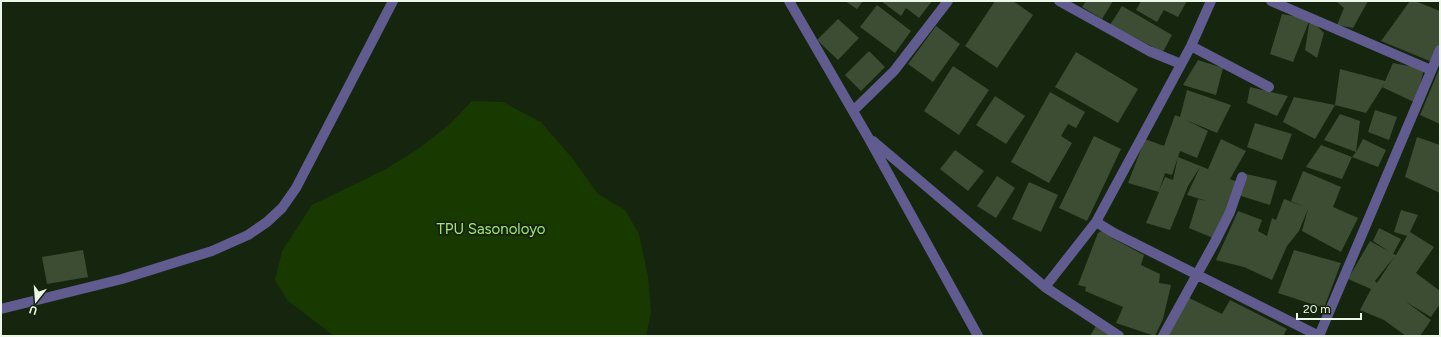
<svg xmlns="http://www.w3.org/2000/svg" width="1441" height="337" font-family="Figtree,sans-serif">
<rect width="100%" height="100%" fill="#16250d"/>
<path fill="#183900" d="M472 101 503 102 541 122 573 159 598 194 625 210 639 234 648 276 651 313 646 336H334L287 300 275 280 282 251 312 205 386 169 418 149 449 125Z"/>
<path fill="#3c4d33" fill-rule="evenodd" d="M845 1H863L857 9Z
M881 1H932L919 18 906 8 901 16Z
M995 1H1013L1033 15 997 68 965 46Z
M1086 1H1113L1102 19 1082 7Z
M1141 1H1187L1178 17 1164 10 1157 22 1136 10Z
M1336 1H1368L1353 28 1337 25 1344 8Z
M1410 1H1415L1440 11V42L1432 62 1381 41Z
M877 5 911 31 895 53 860 27Z
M1122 6 1172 35 1163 52 1110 25Z
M1282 14 1310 19 1324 33 1317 58 1305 50 1310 19 1293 62 1270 54Z
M838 19 859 38 838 60 817 40Z
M936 26 960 44 933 82 908 64Z
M869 51 885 67 861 91 845 75Z
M1076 52 1138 89 1118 123 1055 87Z
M1198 60 1223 68 1216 95 1183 85Z
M1393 63 1424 69 1416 103 1382 87 1385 83 1366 113 1335 105 1315 139 1283 122 1294 97 1335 105 1340 69 1385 81Z
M953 66 989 90 959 135 924 111Z
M1440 67V124L1420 115Z
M1250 87 1288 96 1277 116 1247 103Z
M1187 90 1231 105 1217 133 1186 120 1208 131 1197 158 1180 151 1178 157 1208 169 1221 139 1246 151 1230 179 1240 183 1213 238 1189 228 1198 199 1207 201 1187 195 1200 167 1188 186 1170 230 1146 223 1159 192 1128 183 1145 139 1164 146 1175 115 1180 117ZM1178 157 1173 180 1165 177 1159 191 1165 173 1172 175Z
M1050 92 1085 112 1076 128 1068 124 1061 136 1072 143 1049 183 1011 162Z
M995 96 1025 116 1006 144 976 125Z
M1375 110 1397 117 1389 140 1368 132Z
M1340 114 1360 121 1356 152 1363 139 1386 150 1378 167 1352 157 1342 179 1306 167 1321 145 1352 157 1356 152 1324 140Z
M1255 123 1292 134 1282 160 1247 147Z
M1094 136 1121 149 1087 221 1059 208Z
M1417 137 1440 145V193L1405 177Z
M955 150 984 171 968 191 940 169Z
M1303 171 1341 187 1333 207 1358 218 1341 252 1302 231 1308 209 1299 231 1287 246 1272 280 1244 267 1216 260 1238 211 1262 220 1258 231 1267 236 1272 218 1276 220 1284 199 1305 207 1291 201Z
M1246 174 1277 181 1270 205 1238 195Z
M997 176 1015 188 996 218 977 206Z
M1029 182 1058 195 1041 232 1012 219Z
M1401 210 1418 215 1410 232 1434 247 1416 273 1440 291V304L1431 317 1406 302 1431 320 1420 336H1406L1384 320 1360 310 1371 289 1348 279 1370 241 1390 252 1373 241 1379 228 1401 239 1393 254 1396 255 1407 236 1394 232ZM1394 257 1377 283 1375 281Z
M1103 230 1112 238 1144 255 1141 265 1160 274 1159 283 1171 285 1163 319 1155 336 1116 323 1123 307 1085 291 1086 287 1078 285 1098 233Z
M83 250 88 277 47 284 42 257Z
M1294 250 1341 263 1324 308 1278 293Z
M1185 296 1222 314 1230 300 1287 329 1283 336H1164Z
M1096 326 1111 336H1090Z"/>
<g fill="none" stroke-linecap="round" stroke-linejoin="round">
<path stroke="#615c90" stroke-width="10" d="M789 1 868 137 978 336
M1059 1 1149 51 1181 64
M1211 1 1191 46 1096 222 1114 233 1319 336
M1271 1 1431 70
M1191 46 1269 87
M853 111 894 71 948 1
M873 141 1045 287 1119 336
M1045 287 1096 222
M1 309 122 279 212 251 248 235 267 222 282 208 296 188 393 1
M1163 336 1216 240 1230 212 1242 177
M1319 336 1440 50"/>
</g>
<g text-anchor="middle" stroke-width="4" stroke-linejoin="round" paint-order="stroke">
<g font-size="15" fill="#a1e37b" stroke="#16250d">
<text x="491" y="234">TPU Sasonoloyo</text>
</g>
</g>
<rect width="1441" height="337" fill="none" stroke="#edf7e7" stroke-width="4"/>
<g transform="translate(36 301) rotate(197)" stroke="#16250d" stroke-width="3" paint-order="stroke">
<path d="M0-3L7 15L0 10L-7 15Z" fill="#edf7e7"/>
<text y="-6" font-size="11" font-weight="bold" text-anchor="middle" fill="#edf7e7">U</text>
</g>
<path d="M1297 313v6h64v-6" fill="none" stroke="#edf7e7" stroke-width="2"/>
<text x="1303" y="313" font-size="12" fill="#edf7e7" stroke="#16250d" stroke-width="3" paint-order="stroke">20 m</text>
</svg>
